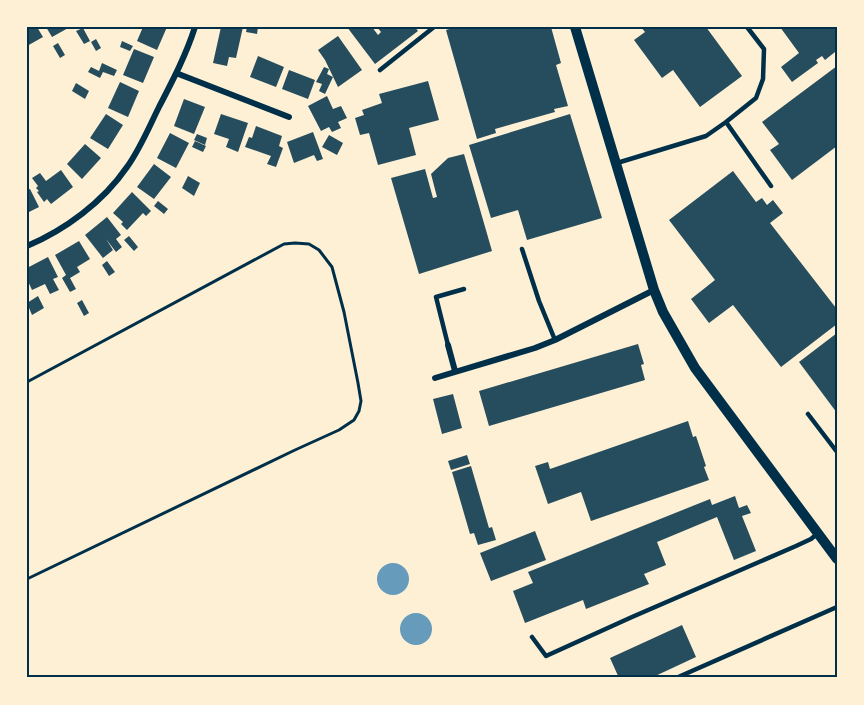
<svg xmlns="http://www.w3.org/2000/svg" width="864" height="705" font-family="Signika,sans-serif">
<rect width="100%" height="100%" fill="#fdf0d5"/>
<path fill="#669bbc" d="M377 579a16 16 0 1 1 32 0a16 16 0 1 1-32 0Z
M400 629a16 16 0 1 1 32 0a16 16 0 1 1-32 0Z"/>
<path fill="#264d5e" d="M27 27H37L43 37 27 46Z
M46 27H70L52 37Z
M143 27H167L157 50 137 41Z
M221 27H243L236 58 229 57 227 66 213 63Z
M247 27H258L257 34 246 32Z
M347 27H372L378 35 381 32 377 27H415L418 31 375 64Z
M456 27H551L561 63 556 65 568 106 554 109 555 112 495 129 496 133 477 139 446 30Z
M641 27H706L742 76 700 107 673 70 662 78 634 40 645 32Z
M780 27H837V54L835 52 825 60 822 56 816 60 818 63 792 82 781 67 799 53Z
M83 28 90 41 84 44 76 31Z
M338 36 362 70 338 87 325 60 318 50Z
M96 39 101 48 96 51 91 42Z
M122 41 133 46 130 51 120 47Z
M58 43 65 55 60 58 53 46Z
M134 49 154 57 143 83 123 75Z
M258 56 284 67 276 87 250 77Z
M102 63 117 70 114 76 103 72 100 78 88 72 91 67 99 71Z
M837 66V146L792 180 770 150 779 144 762 122Z
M324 67 329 69 327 74 333 77 325 94 319 91 322 84 316 82Z
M289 70 315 80 308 99 282 89Z
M428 81 439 120 409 128 416 155 378 165 369 133 360 135 355 118 364 115 362 110 382 103 379 94Z
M120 82 139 91 128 117 108 108Z
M76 83 89 91 85 99 72 91Z
M327 96 333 109 341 106 347 118 338 122 341 128 332 132 329 127 321 131 308 106Z
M184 99 205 107 194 134 174 126Z
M106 114 123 125 108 149 90 138Z
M221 114 248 123 238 152 226 147 229 139 214 134Z
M570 114 602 218 527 240 518 210 491 218 469 145Z
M256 126 282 136 279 146 283 148 276 167 267 164 271 156 245 147 249 137 252 138Z
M313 132 323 159 317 161 314 155 294 163 287 142Z
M170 133 189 143 176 168 157 158Z
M197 134 207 138 205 145 194 140Z
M329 135 343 143 337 155 322 147Z
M195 141 206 146 203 152 192 147Z
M85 144 101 158 82 179 67 164Z
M464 154 492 251 419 274 391 178 425 169 433 198 437 197 431 174 448 158Z
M154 164 171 177 154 199 137 187Z
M61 170 73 187 51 204 47 199 44 202 37 192 39 191 36 188 38 186 32 178 40 173 46 181Z
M733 171 756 202 762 198 767 205 773 200 783 213 770 223 836 308 837 307V324L781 367 733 305 709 323 691 299 715 280 669 220Z
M188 176 200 183 194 196 182 188Z
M30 189 39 207 27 213V190Z
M132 192 151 211 146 216 143 213 127 230 121 224 123 222 113 213Z
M158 201 168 209 164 214 154 206Z
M107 217 121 235 116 239 122 247 116 252 106 239 113 250 103 258 85 235Z
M129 236 138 247 134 251 124 240Z
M79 241 90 259 77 267 80 272 70 278 76 289 70 292 62 278 66 275 55 255Z
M48 257 58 277 53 279 59 290 50 294 45 284 32 290 27 279V268Z
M107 261 115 272 109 276 102 265Z
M38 296 44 308 32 315 27 303Z
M82 300 89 313 84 316 77 303Z
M837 333V413L799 362Z
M638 344 644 364 641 365 645 380 489 426 479 391Z
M453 394 462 428 442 434 433 399Z
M688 421 693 437 696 436 706 466 704 467 709 480 591 521 581 492 548 504 535 466 548 462 550 469Z
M467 455 470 464 451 470 448 461Z
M471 466 489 528 492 527 496 540 478 545 474 533 470 534 452 472Z
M735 496 739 508 747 505 751 513 742 516 756 551 734 560 717 517 657 542 666 565 644 574 649 584 586 609 583 600 525 623 513 591 533 583 528 572 710 499 712 505Z
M535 531 546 560 491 581 480 553Z
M682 625 696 657 651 678H619L610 658Z"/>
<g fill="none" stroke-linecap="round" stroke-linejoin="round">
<path stroke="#003049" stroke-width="3" d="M27 382 284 244 295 243 309 244 319 250 332 267 344 312 358 383 361 401 359 411 354 420 339 430 295 450 27 579"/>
<path stroke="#003049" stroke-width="4.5" d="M380 70 434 27
M726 122 771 186
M617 163 706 136 726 122 756 98 763 79 764 49 747 27
M522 249 539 301 555 340
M448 345 436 297 464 289
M808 414 837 452
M532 637 546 656 632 617 796 546 811 539 817 534
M676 678 837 607"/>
<path stroke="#003049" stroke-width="6" d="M176 73 289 117
M27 246C65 230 103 202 127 167 140 149 149 127 159 107 173 80 186 55 195 27
M448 345 455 371
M435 378 535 348 555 340 654 290"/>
<path stroke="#003049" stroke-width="10" d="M575 27 654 290 663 312 695 368 837 559"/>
</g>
<rect width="864" height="705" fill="none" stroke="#fdf0d5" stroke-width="57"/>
<rect x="28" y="28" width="808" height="648" fill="none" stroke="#003049" stroke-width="2"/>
</svg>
